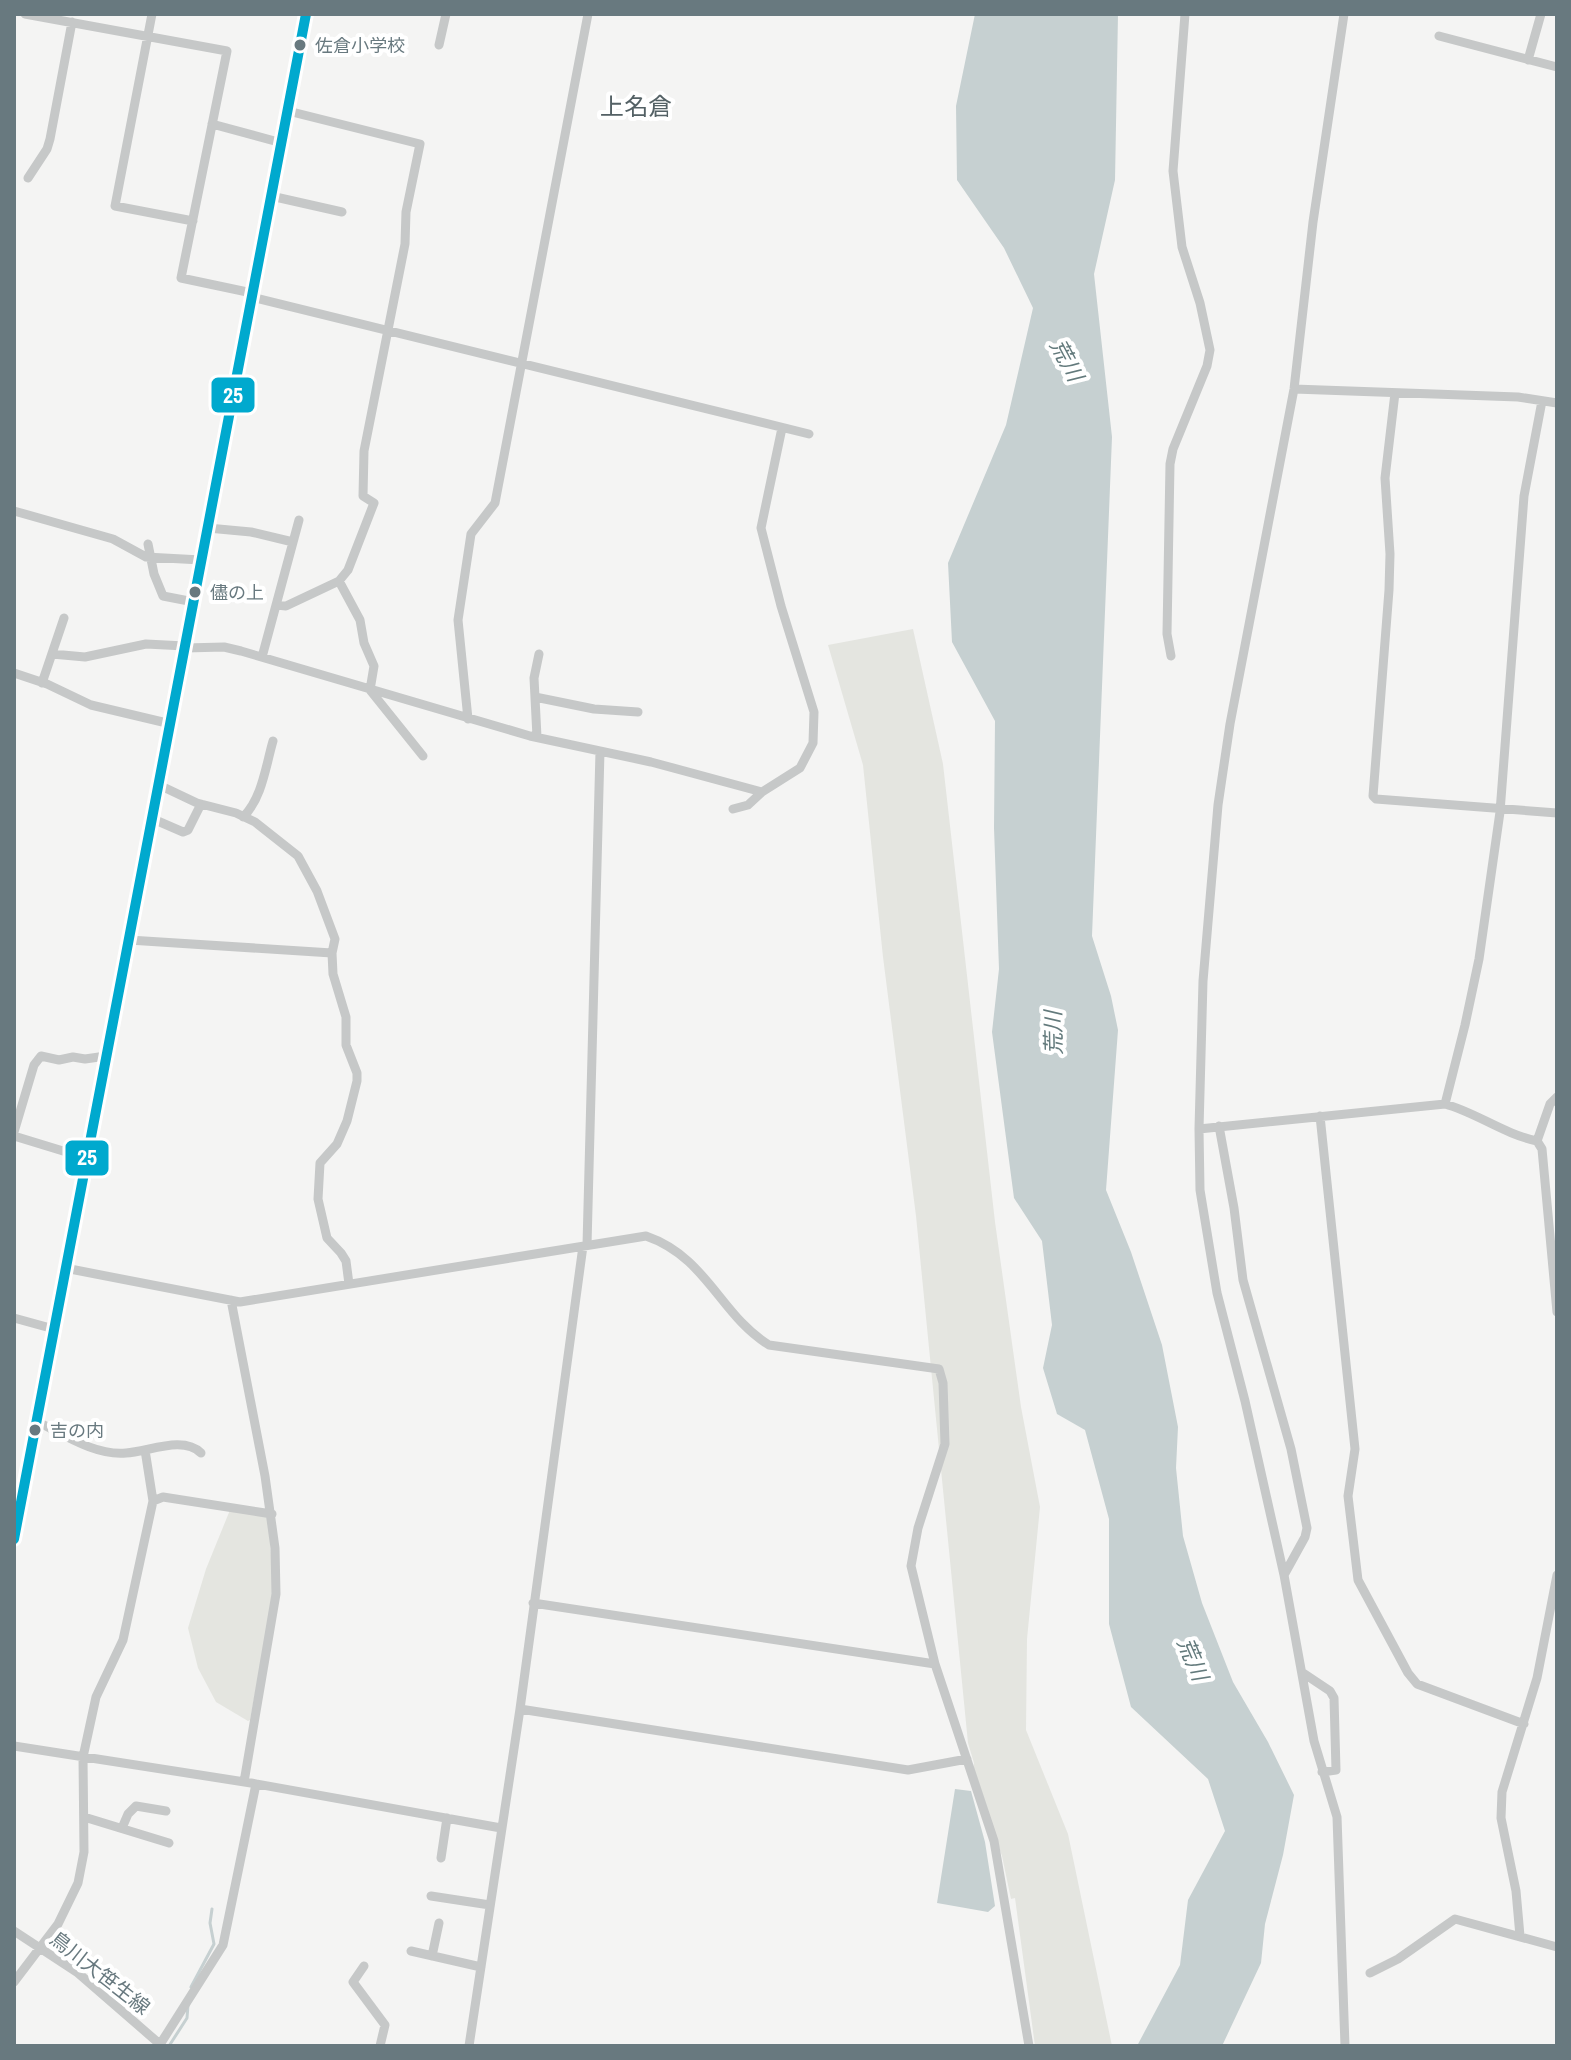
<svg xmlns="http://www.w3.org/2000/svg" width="1571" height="2060" font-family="'Archivo Narrow','Noto Sans JP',sans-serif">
<rect width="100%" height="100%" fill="#f4f4f3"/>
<path fill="#e4e5e0" d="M913 629 943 764 995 1222 1021 1407 1040 1507 1027 1639 1026 1730 1068 1834 1112 2046H1035L1015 1898 1011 1899 1002 1856 973 1773 974 1763 968 1743 916 1216 883 957 863 765 828 645Z
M230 1510 269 1516 273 1596 250 1720 248 1721 216 1702 198 1668 188 1628 206 1569Z"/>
<path fill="#c6d0d1" d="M975 14H1118L1115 180 1094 274 1112 437 1092 936 1111 996 1118 1030 1106 1190 1131 1252 1162 1345 1178 1427 1176 1468 1183 1536 1202 1603 1233 1682 1268 1742 1294 1795 1283 1855 1265 1924 1261 1963 1222 2046H1137L1180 1965 1188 1900 1225 1831 1208 1779 1131 1707 1109 1624V1519L1085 1430 1057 1414 1043 1368 1052 1325 1042 1241 1014 1198 992 1032 999 969 994 828 995 721 952 642 948 563 1006 425 1033 308 1004 248 957 180 956 106Z
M955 1789 971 1791 985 1842 995 1906 988 1912 937 1903Z"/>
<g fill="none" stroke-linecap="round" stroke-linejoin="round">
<path stroke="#c6d0d1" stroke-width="3" d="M191 1987 214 1944 210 1923 212 1909
M169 2046 187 2018 188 2005"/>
<path stroke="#c6c8c8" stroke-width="9" d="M25 14 227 51 181 278 252 293
M152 14 115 206 193 221
M1344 14 1313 222 1294 389 1230 724 1218 805 1203 981 1199 1129 1200 1190 1217 1293 1245 1401 1284 1575 1314 1741 1337 1817 1345 2046
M1439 36 1557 67
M439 45 446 14
M1528 60 1541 14
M212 124 282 143
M28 178 47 149 50 139 72 22
M271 196 342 212
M251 297 809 434
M1294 389 1518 397 1557 403
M1395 393 1385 478 1390 554 1389 590 1373 796 1376 799 1557 813
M14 511 113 539 146 557 201 560
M208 528 251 532 293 542
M148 544 154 574 163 596 194 602
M339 581 360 620 364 643 374 666 370 690 423 756
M276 605 286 606 339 581 348 570 374 503 363 496 364 451 405 244 406 212 420 144 288 111
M185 648 224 647 241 651 530 736 651 762 762 792
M52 654 85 657 146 644 185 646
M1171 656 1167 634 1170 464 1173 449 1207 366 1210 350 1200 303 1182 247 1173 171 1185 14
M262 657 299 520
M14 673 47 684 91 705 171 724
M42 683 64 618
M535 697 594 709 638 712
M468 719 458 620 471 534 495 503 588 14
M537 737 534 678 539 654
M159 785 197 803 236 813 255 822 298 856 317 891 335 939 332 953 333 974 346 1017V1045L357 1073V1081L347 1121 337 1144 320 1163 318 1199 327 1238 341 1253 346 1261 349 1284
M733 809 748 805 762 792 800 768 813 743 814 712 781 606 761 528 782 428
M243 817C262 799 266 765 273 741
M153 819 183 832 188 830 201 804
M129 940 332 953
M1445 1104 1465 1025 1479 959 1500 812 1524 496 1542 401
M1320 1116 1355 1449 1348 1496 1358 1580 1408 1673 1417 1684 1524 1724
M1219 1126 1234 1208 1243 1280 1291 1449 1307 1528 1305 1537 1284 1575
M1199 1129 1445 1104C1477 1113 1504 1134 1537 1141L1550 1104 1557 1097
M14 1132 34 1065 41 1056 59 1060 73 1057 85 1059 106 1056
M14 1136 86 1158
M1537 1141 1542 1149 1557 1312
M587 1245 600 751
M65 1268 240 1302 646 1236C707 1257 720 1315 769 1345L939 1369 943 1383 945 1444 918 1528 911 1566 935 1664 994 1841 1029 2046
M231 1300 265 1476 275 1548 276 1594 244 1782
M14 1318 54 1329
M36 1421C63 1434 95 1456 126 1453 148 1452 183 1435 201 1453
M145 1450 153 1501
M14 1539 306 14
M533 1603 935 1664
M1303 1673 1330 1691 1334 1698 1336 1770 1322 1772
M520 1709 908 1770 967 1759
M14 1746 251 1783 501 1828
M84 1817 169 1843
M122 1828 128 1814 136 1806 166 1811
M441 1858 447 1818
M431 1896 490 1905
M14 1931 78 1973 162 2046
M1520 1936 1516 1891 1501 1818 1502 1792 1537 1678 1557 1575
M411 1951 481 1967
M432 1956 439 1923
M364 1966 353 1982 385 2025 380 2046
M1370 1973 1398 1959 1455 1919 1557 1947
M14 1982 58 1924 78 1883 84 1852 83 1757 96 1697 123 1640 153 1501 163 1497 272 1514
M159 2046 223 1945 256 1784
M469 2046 520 1709 583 1246"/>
<g stroke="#fff" stroke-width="16">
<path id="bus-1" d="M14 1539 306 14"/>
</g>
<use href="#bus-1" stroke="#00a9ce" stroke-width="10"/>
</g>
<g fill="#68797f" stroke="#fff" stroke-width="3">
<circle cx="300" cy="45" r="7"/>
<circle cx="195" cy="592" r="7"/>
<circle cx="35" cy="1430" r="7"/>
</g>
<g text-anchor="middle" stroke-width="8" stroke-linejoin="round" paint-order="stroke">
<g font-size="18" fill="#68797f" stroke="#fff" text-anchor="start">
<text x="315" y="52">佐倉小学校</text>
<text x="210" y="599">儘の上</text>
<text x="50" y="1437">吉の内</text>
</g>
<g font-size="20" fill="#68797f" stroke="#fff">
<text transform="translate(100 1973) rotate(38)" y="7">鳥川大笹生線</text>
</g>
<g font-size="22" font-style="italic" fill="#637a7c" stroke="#fff">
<text transform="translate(1067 360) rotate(62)" y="8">荒川</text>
<text transform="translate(1053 1033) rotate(-91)" y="8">荒川</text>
<text transform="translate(1193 1659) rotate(67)" y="8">荒川</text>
</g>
<g font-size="24" fill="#546165" stroke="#fff">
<text x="636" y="115">上名倉</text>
</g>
</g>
<g stroke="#fff" stroke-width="3">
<rect x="210" y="376" width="46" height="38" rx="8" fill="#00a9ce"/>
<rect x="64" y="1139" width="46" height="38" rx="8" fill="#00a9ce"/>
</g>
<g font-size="22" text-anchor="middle" font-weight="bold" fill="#fff">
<text x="233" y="403">25</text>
<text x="87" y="1165">25</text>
</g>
<rect width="1571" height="2060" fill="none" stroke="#68797f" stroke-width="32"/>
</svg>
